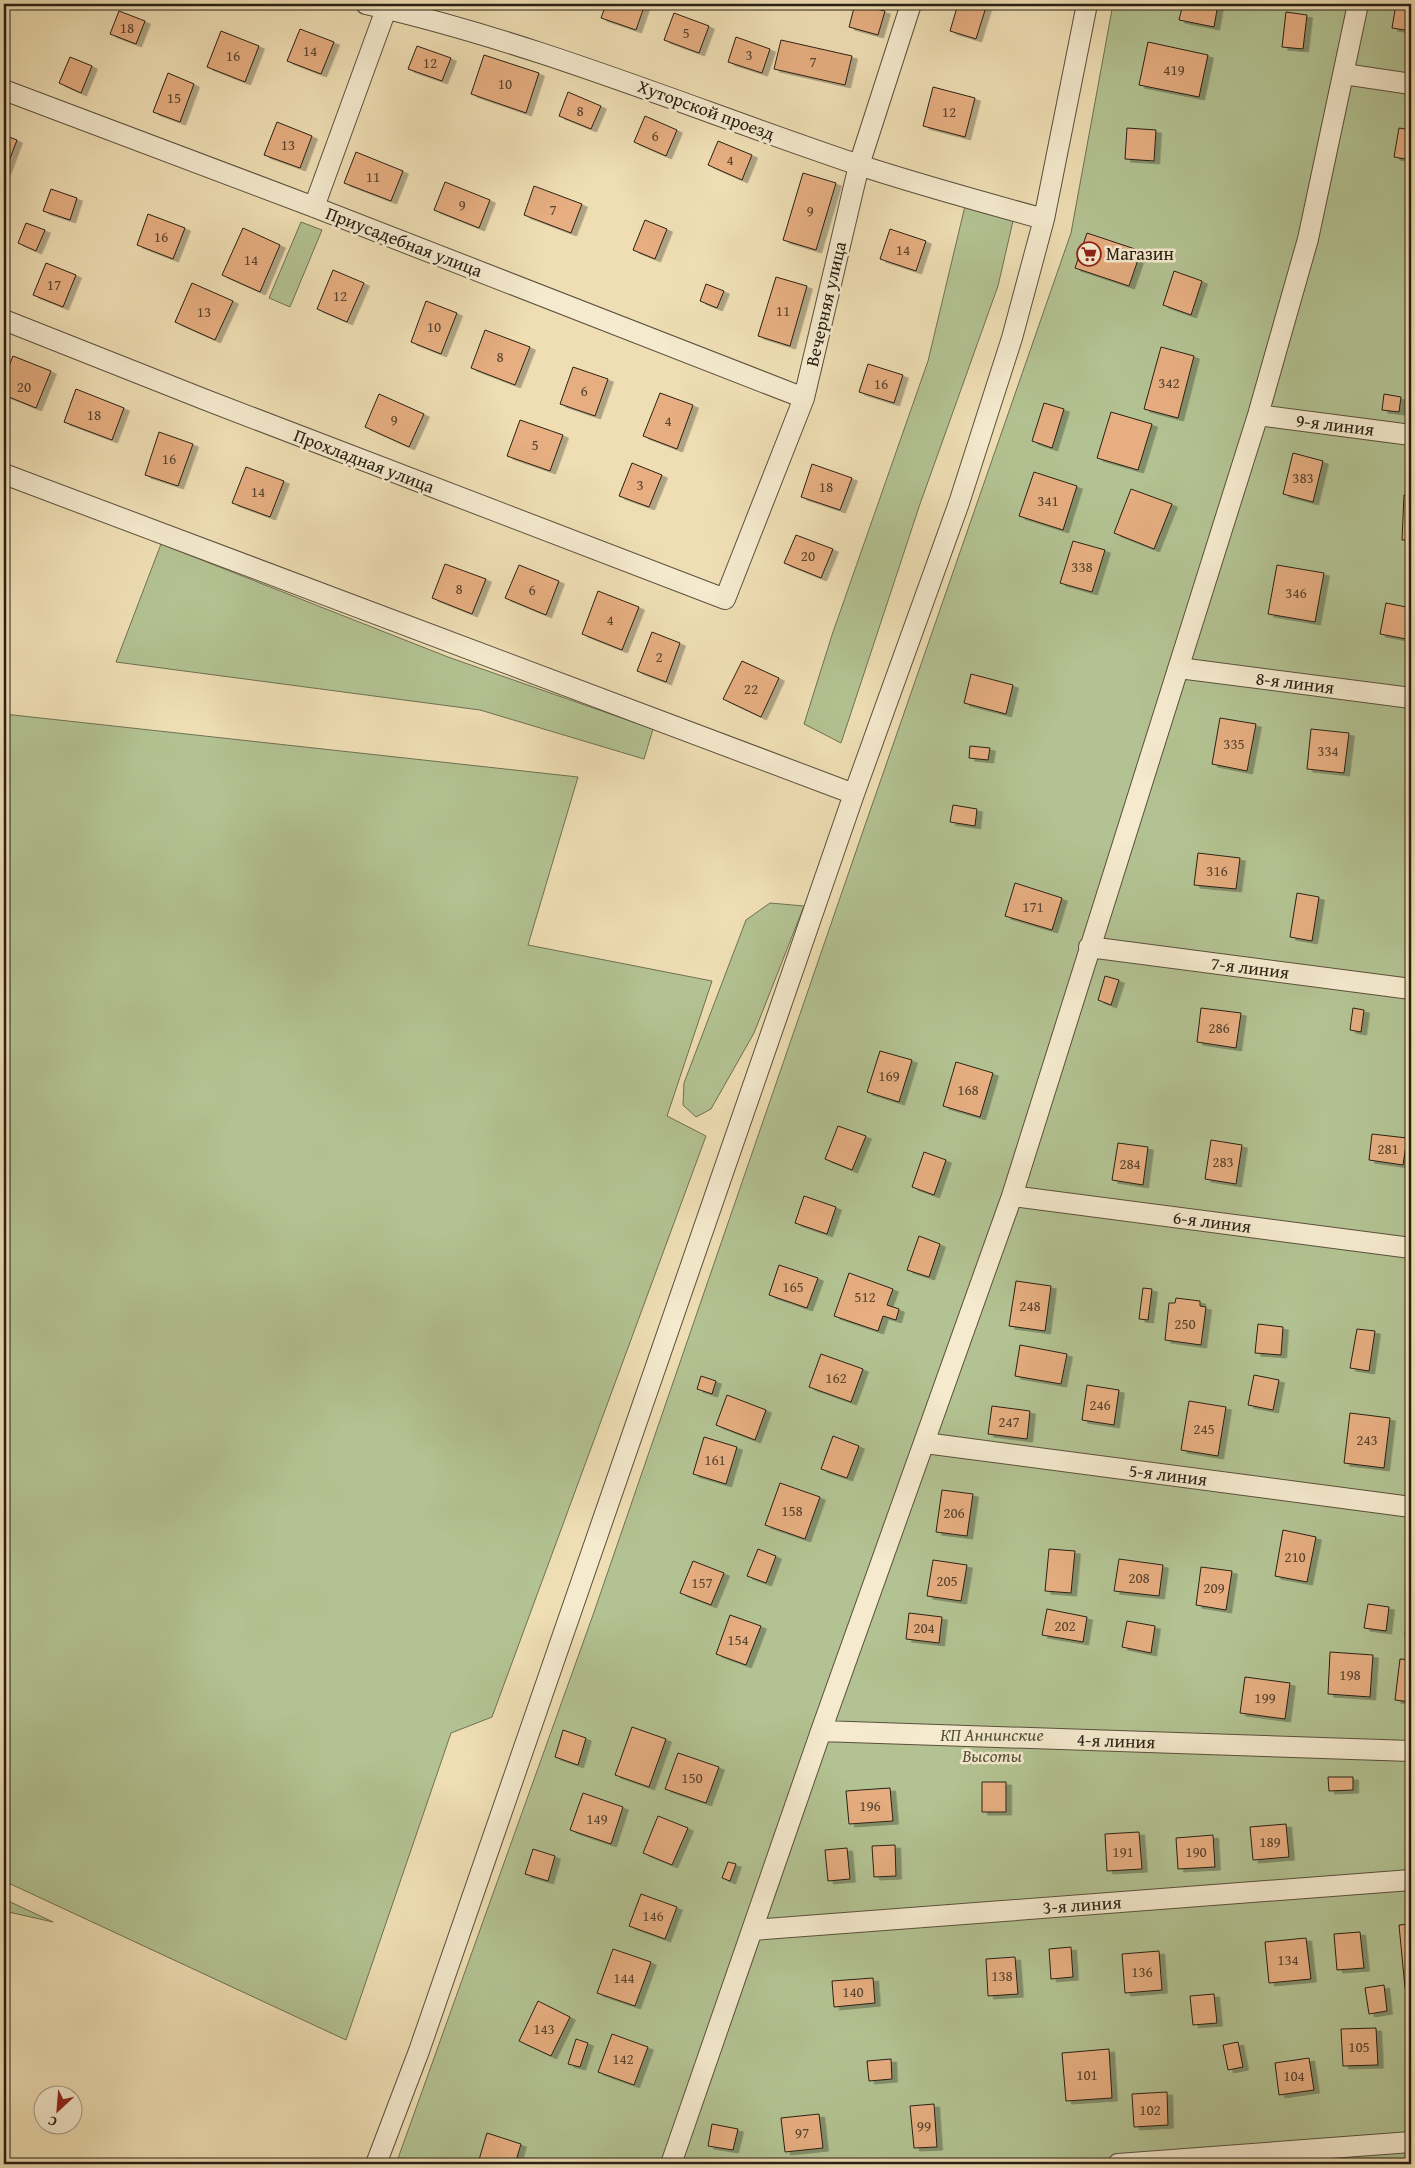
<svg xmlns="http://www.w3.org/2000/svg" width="1415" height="2168" font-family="'Gentium Book Plus',serif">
<defs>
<filter id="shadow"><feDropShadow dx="5.5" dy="3" stdDeviation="0" flood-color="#0004"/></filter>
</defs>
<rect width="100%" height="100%" fill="#efdeb4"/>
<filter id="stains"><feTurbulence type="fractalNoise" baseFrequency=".004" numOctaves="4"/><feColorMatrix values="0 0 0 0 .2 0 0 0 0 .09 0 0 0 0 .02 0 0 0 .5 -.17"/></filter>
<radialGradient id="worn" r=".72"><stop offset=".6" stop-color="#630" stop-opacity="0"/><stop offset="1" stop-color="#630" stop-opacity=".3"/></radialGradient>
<path fill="#b3c292" stroke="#6e7153" d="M1113 4H1411V2164H396L593 1615 862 834 1071 233Z
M965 206 1013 221 998 286 920 504 841 743 804 724 832 635 928 361Z
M301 222 322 230 290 307 269 298Z
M161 544 448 657 653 729 644 759 480 710 116 662Z
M4 714 578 777 528 945 712 981 667 1116 706 1136 492 1717 451 1733 346 2040 4 1881Z
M770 903 804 906 754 1033 711 1109 696 1117 683 1105 684 1083 746 920Z
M4 1899 53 1922 4 1911Z"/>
<path fill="#e6ae81" stroke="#292014" filter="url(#shadow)" d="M606 4H645L636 30 601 18Z
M855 4 885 11 878 35 849 27Z
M958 4H987L976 39 950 31Z
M1183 4H1218L1214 27 1179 20Z
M1396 4H1411V31L1392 28Z
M119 11 145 21 136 44 110 34Z
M1286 12 1307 15 1303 49 1282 47Z
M674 13 709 26 699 53 664 40Z
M300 29 334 42 321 74 287 61Z
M221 31 259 46 245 82 207 67Z
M736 37 770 49 762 73 728 62Z
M781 40 852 56 845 85 774 69Z
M1148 42 1208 55 1199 97 1139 85Z
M417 46 451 58 442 81 408 69Z
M484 55 539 73 526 113 471 94Z
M70 57 92 66 81 93 59 83Z
M168 73 194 84 180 122 153 112Z
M933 87 975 98 965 137 923 126Z
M568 92 601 106 591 129 559 116Z
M645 116 677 130 666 156 634 142Z
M277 122 312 136 300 168 264 155Z
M1127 128 1156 130 1154 161 1125 159Z
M1399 128 1411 130V160L1394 157Z
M4 135 17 140 5 172H4Z
M718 141 752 155 742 180 708 165Z
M356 152 403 171 391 201 344 183Z
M803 173 836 183 816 250 783 240Z
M445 182 490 200 479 228 434 210Z
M534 186 582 204 571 233 524 215Z
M51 189 77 198 70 220 43 211Z
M148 214 185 228 173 259 137 245Z
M645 220 667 229 655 259 633 250Z
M26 223 45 230 36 251 18 243Z
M243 228 280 245 260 292 222 275Z
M890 229 926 241 916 271 880 259Z
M1087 233 1141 251 1129 286 1075 268Z
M46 263 76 275 63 307 33 295Z
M333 270 364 283 347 322 317 309Z
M1174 271 1202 281 1191 315 1163 305Z
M776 277 807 286 790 346 758 336Z
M192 283 233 301 215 340 175 322Z
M706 284 724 291 717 308 700 301Z
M426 301 457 313 441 354 411 342Z
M485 330 530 347 515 385 471 368Z
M1161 347 1194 356 1178 418 1144 409Z
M13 356 51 371 36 408 4 395V379Z
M868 364 903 375 894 403 859 392Z
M573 367 608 379 595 416 560 404Z
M76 389 124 408 112 440 64 422Z
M660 393 693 405 677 449 643 436Z
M379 394 424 414 409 447 365 427Z
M1384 394 1401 397 1399 412 1382 410Z
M1044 403 1064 409 1052 448 1032 441Z
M1111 412 1152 424 1138 470 1097 458Z
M520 420 563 435 550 471 507 456Z
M159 432 193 444 178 486 145 475Z
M1293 453 1323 461 1313 502 1283 494Z
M632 463 662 475 649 507 619 496Z
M812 464 852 478 840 510 801 497Z
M246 467 284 481 270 517 232 503Z
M1034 472 1077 486 1063 530 1019 516Z
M1131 489 1172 504 1154 549 1114 533Z
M1404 495H1411V540H1402Z
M796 535 833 549 821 578 784 563Z
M1073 541 1105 550 1092 592 1060 583Z
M445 564 486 579 472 614 432 598Z
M519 565 559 581 546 615 505 598Z
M1277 565 1324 573 1315 622 1268 614Z
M598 591 639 607 622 650 582 634Z
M1386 603 1411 608V640L1380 634Z
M652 632 680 643 666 682 637 671Z
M742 661 779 678 761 717 723 699Z
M971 674 1013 685 1006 714 964 703Z
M1220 718 1256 724 1247 771 1212 764Z
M1311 729 1349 733 1344 773 1307 769Z
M970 746 990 748 988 760 969 758Z
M953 805 977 809 975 826 950 822Z
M1198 853 1240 858 1236 889 1194 885Z
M1015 883 1062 898 1052 930 1005 916Z
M1297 893 1319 897 1312 941 1290 937Z
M1105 976 1119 980 1111 1005 1098 1000Z
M1201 1008 1241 1013 1236 1048 1197 1042Z
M1353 1008 1364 1010 1361 1032 1350 1030Z
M880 1051 912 1060 899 1102 867 1092Z
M956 1062 993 1073 980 1117 943 1106Z
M838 1126 866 1136 852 1170 825 1159Z
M1372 1134 1407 1138 1403 1165 1369 1160Z
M1211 1140 1242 1145 1236 1184 1205 1179Z
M1118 1143 1148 1147 1143 1185 1112 1180Z
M924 1152 946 1160 934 1195 912 1187Z
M804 1196 836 1207 827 1234 795 1223Z
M919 1236 940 1244 929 1277 907 1270Z
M779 1265 818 1278 807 1308 769 1295Z
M849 1273 893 1289 887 1305 899 1309 896 1320 883 1316 878 1331 834 1316Z
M1016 1281 1051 1286 1045 1331 1009 1326Z
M1143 1288 1152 1289 1148 1320 1139 1319Z
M1176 1298 1200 1301V1306L1206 1307 1201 1345 1165 1340 1169 1303H1175Z
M1258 1324 1283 1327 1281 1355 1255 1353Z
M1357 1329 1375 1331 1369 1371 1350 1368Z
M1020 1345 1067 1354 1061 1384 1015 1376Z
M821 1354 863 1369 851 1402 809 1387Z
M1254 1375 1279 1380 1273 1410 1248 1405Z
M701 1376 716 1381 712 1394 697 1389Z
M1087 1385 1119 1390 1114 1425 1082 1420Z
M727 1395 766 1410 755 1440 716 1425Z
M1189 1401 1226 1407 1218 1456 1181 1450Z
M992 1406 1030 1411 1027 1439 988 1434Z
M1350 1413 1390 1418 1384 1468 1344 1463Z
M833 1436 859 1446 847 1478 821 1469Z
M704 1437 737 1447 726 1484 693 1474Z
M780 1483 820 1497 805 1539 765 1525Z
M942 1490 973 1494 967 1536 936 1532Z
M1283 1530 1316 1537 1307 1582 1275 1576Z
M758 1549 776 1556 766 1583 747 1576Z
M1049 1549 1075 1551 1071 1593 1045 1591Z
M1119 1559 1163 1565 1159 1596 1114 1591Z
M933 1560 967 1565 961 1601 927 1596Z
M693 1561 724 1573 711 1605 680 1593Z
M1201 1567 1232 1571 1226 1610 1196 1605Z
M1409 1596H1411V1636L1405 1635Z
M1368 1604 1389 1607 1386 1631 1364 1628Z
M1047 1609 1087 1617 1083 1642 1042 1635Z
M909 1613 942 1617 939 1643 906 1639Z
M730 1615 761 1626 746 1665 716 1654Z
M1127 1621 1155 1626 1151 1653 1122 1647Z
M1330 1652 1373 1655 1370 1697 1328 1694Z
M1400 1659 1411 1660V1702L1395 1700Z
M1245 1677 1290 1683 1285 1719 1240 1713Z
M632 1727 666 1739 649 1787 615 1775Z
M563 1730 586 1738 578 1765 555 1757Z
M678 1753 719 1767 706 1803 665 1789Z
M1328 1777H1353V1790L1329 1791Z
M982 1782H1006V1812H982Z
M890 1788 893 1821 849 1824 846 1791Z
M583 1793 623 1807 611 1844 570 1830Z
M658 1816 688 1828 672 1865 643 1853Z
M1286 1824 1289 1857 1253 1860 1250 1827Z
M1139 1832 1142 1869 1107 1871 1105 1834Z
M1213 1835 1215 1867 1178 1869 1176 1838Z
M895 1845 896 1876 874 1877 872 1846Z
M847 1848 850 1879 828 1881 825 1850Z
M533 1849 555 1856 548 1881 525 1874Z
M728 1862 736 1864 730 1881 722 1878Z
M641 1894 677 1907 665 1939 629 1926Z
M1411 1924V1988H1405L1399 1925Z
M1360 1932 1364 1968 1337 1970 1334 1934Z
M1306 1938 1311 1979 1269 1983 1265 1942Z
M1071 1947 1073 1977 1051 1979 1049 1949Z
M613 1949 651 1962 635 2006 597 1993Z
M1159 1951 1162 1990 1125 1993 1122 1954Z
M1015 1957 1018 1994 988 1996 986 1959Z
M873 1978 875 2003 834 2007 832 1981Z
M1384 1985 1387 2011 1369 2014 1365 1988Z
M1214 1994 1217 2023 1193 2025 1190 1996Z
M538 2001 570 2017 551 2056 519 2041Z
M1411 2025V2056H1409L1407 2026Z
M1376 2028 1378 2065 1343 2066 1341 2029Z
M612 2034 648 2047 634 2085 598 2072Z
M576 2039 588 2043 580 2067 568 2064Z
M1238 2042 1243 2067 1228 2070 1223 2045Z
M1109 2049 1112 2098 1066 2101 1062 2053Z
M1309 2058 1314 2090 1279 2095 1275 2063Z
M891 2059 892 2079 869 2081 867 2061Z
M1167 2092 1168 2125 1134 2127 1132 2094Z
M934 2104 937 2147 914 2148 910 2106Z
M819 2114 823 2148 785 2152 781 2118Z
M712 2124 738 2129 733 2150 708 2146Z
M487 2133 521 2144 515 2164 478 2163Z
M551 2160 563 2164H550Z"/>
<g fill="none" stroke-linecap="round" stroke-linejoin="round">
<g stroke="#5a503c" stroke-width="22">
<path id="street" d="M366 4C535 42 695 110 859 165 920 185 982 202 1044 219
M1344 74 1411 84
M4 90 314 207 804 398
M314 207 388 4
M4 320 206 400 725 599 804 398 859 165 911 4
M1258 415 1411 435
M4 474 854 794
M1179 668 1411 698
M1089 947 1411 989
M1012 1196 1411 1248
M925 1443 1411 1507
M821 1731 1411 1751
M753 1930 1411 1880
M376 2164 419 2051 854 794 959 503 1012 338 1044 219 1087 4
M671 2164 821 1731 1012 1196 1258 415 1308 239 1358 4
M1118 2164 1411 2142"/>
</g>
<use href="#street" stroke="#f5eace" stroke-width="20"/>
</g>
<defs>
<g id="supermarket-ring" transform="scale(1.25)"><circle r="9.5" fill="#f5eace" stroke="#8f2418" stroke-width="1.5"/><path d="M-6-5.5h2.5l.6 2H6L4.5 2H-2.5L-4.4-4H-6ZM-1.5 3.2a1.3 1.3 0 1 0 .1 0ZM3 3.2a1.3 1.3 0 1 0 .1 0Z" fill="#8f2418"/></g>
</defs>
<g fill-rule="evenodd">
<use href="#supermarket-ring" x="1089" y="254"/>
</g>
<g text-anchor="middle" stroke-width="5" stroke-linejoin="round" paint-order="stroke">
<g font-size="15" fill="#58442f">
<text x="127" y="33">18</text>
<text x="686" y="38">5</text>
<text x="310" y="56">14</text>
<text x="749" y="60">3</text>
<text x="233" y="61">16</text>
<text x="813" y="67">7</text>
<text x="430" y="68">12</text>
<text x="1174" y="75">419</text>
<text x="505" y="89">10</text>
<text x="174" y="103">15</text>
<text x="580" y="116">8</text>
<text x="949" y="117">12</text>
<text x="655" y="141">6</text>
<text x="288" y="150">13</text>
<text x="730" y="165">4</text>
<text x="373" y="182">11</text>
<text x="462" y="210">9</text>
<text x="553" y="215">7</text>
<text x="810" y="216">9</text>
<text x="161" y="242">16</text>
<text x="903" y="255">14</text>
<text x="251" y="265">14</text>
<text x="54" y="290">17</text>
<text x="340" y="301">12</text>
<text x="783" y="316">11</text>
<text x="204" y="317">13</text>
<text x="434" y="332">10</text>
<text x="500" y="362">8</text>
<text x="1169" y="388">342</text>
<text x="881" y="389">16</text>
<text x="24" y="392">20</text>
<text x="584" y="396">6</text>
<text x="94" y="420">18</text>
<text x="394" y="425">9</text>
<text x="668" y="426">4</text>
<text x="535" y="450">5</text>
<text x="169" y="464">16</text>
<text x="1303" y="483">383</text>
<text x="640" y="490">3</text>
<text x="826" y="492">18</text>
<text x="258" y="497">14</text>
<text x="1048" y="506">341</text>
<text x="808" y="561">20</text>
<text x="1082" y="572">338</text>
<text x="459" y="594">8</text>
<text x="532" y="595">6</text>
<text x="1296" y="598">346</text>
<text x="610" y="625">4</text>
<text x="659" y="662">2</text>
<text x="751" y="694">22</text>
<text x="1234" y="749">335</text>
<text x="1328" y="756">334</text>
<text x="1217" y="876">316</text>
<text x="1033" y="912">171</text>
<text x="1219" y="1033">286</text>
<text x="889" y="1081">169</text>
<text x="968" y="1095">168</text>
<text x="1388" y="1154">281</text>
<text x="1223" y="1167">283</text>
<text x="1130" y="1169">284</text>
<text x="793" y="1292">165</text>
<text x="865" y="1302">512</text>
<text x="1030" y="1311">248</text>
<text x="1185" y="1329">250</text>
<text x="836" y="1383">162</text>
<text x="1100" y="1410">246</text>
<text x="1009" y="1427">247</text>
<text x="1204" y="1434">245</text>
<text x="1367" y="1445">243</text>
<text x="715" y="1465">161</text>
<text x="792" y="1516">158</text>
<text x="954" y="1518">206</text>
<text x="1295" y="1562">210</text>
<text x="1139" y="1583">208</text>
<text x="947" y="1586">205</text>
<text x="702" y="1588">157</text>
<text x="1214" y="1593">209</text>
<text x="1065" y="1631">202</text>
<text x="924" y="1633">204</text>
<text x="738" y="1645">154</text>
<text x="1350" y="1680">198</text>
<text x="1265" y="1703">199</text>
<text x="692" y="1783">150</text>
<text x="870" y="1811">196</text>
<text x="597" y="1824">149</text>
<text x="1270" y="1847">189</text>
<text x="1123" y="1857">191</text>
<text x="1196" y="1857">190</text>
<text x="653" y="1921">146</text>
<text x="1288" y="1965">134</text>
<text x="1142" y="1977">136</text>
<text x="1002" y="1981">138</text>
<text x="624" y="1983">144</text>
<text x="853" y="1997">140</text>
<text x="544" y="2034">143</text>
<text x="1359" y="2052">105</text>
<text x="623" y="2064">142</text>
<text x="1087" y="2080">101</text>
<text x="1294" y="2081">104</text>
<text x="1150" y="2115">102</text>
<text x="924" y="2131">99</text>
<text x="802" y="2138">97</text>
</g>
<g font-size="18" fill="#292014" stroke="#f5eace">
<text transform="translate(706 110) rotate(20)" y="6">Хуторской проезд</text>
<text transform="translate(404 242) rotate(21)" y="6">Приусадебная улица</text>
<text transform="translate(826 304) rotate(-77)" y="6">Вечерняя улица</text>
<text transform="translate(1335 425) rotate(7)" y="6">9-я линия</text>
<text transform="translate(364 461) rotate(21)" y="6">Прохладная улица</text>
<text transform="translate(1295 683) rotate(7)" y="6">8-я линия</text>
<text transform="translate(1250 968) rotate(7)" y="6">7-я линия</text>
<text transform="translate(1212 1222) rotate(7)" y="6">6-я линия</text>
<text transform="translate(1168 1475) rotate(7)" y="6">5-я линия</text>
<text transform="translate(1116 1741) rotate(2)" y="6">4-я линия</text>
<text transform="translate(1082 1905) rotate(-4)" y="6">3-я линия</text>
</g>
<g font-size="18" fill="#292014" stroke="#f5eace" text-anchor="start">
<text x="1106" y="260">Магазин</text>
</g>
<g font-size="18" font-style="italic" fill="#52513a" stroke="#f5eace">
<text x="992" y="1741">КП Аннинские<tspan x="992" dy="21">Высоты</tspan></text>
</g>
</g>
<rect width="1415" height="2168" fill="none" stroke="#efdeb4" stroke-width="20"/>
<rect x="5" y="5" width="1405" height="2158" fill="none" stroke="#292014" stroke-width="2.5"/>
<rect x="10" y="10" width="1395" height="2148" fill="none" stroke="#292014"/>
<g transform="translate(58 2110) rotate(206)"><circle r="24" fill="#f5eace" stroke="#a39984"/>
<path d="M0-4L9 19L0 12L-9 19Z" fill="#8f2418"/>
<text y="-8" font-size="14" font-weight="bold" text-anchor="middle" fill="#292014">С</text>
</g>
<rect width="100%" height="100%" filter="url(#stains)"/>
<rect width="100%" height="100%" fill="url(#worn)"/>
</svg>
